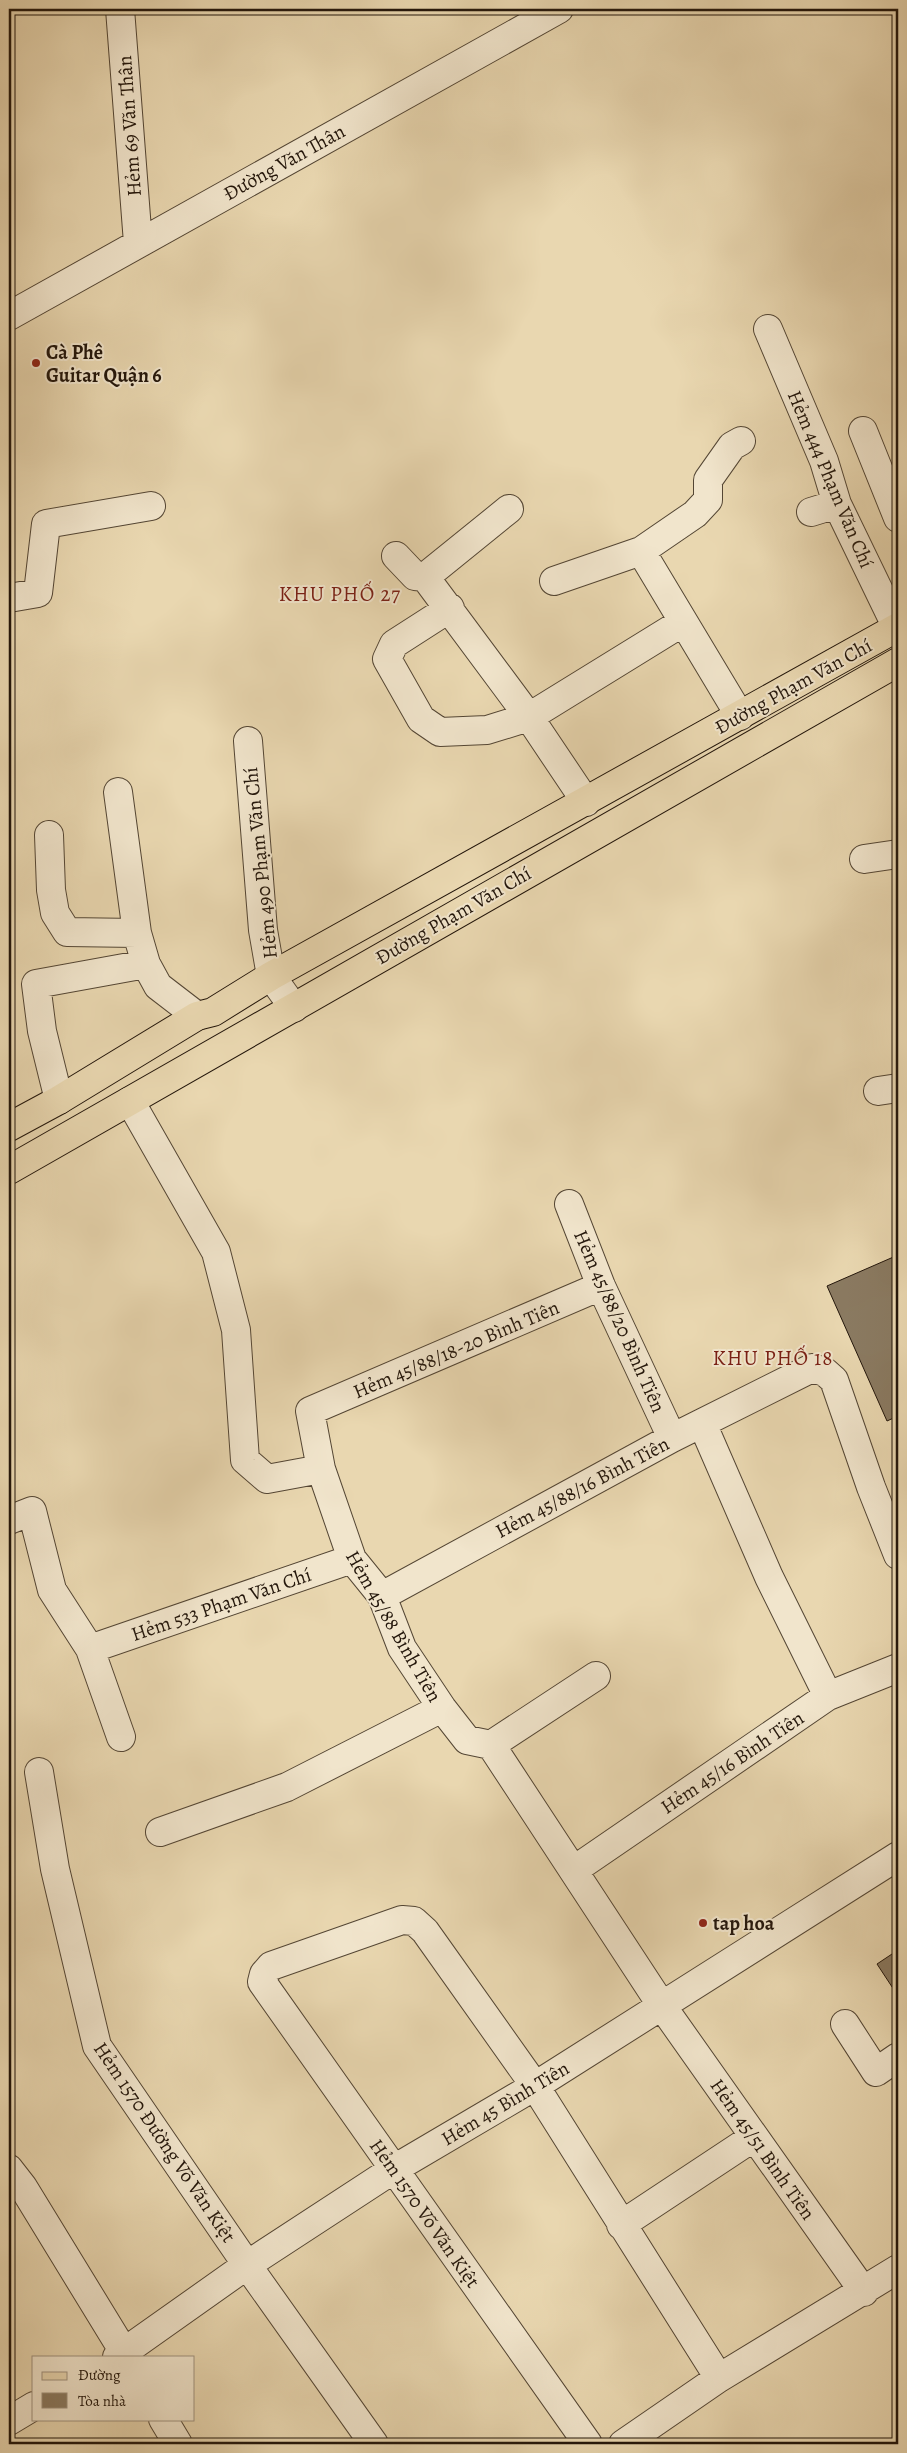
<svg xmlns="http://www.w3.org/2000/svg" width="907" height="2453" font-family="Alegreya,serif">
<rect width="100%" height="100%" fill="#e9d7b0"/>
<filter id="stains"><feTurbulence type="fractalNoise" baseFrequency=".004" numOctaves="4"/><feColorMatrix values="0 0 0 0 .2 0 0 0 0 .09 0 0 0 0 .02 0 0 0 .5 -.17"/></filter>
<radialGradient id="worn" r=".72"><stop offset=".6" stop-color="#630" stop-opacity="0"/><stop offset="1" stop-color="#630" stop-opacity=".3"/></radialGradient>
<path fill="#8a7a61" stroke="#23160b" d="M898 1255V1309L895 1310 898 1317V1416L887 1421 827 1286Z
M898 1950V1996L877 1964Z"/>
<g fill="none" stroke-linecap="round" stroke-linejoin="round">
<g stroke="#544634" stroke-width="30">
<path id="minor" d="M120 9 138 243
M9 316 559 9
M768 329 824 461 837 504 897 628
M863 431 898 518
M811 512 837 504
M641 551 740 716
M396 556 415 576 425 577 509 509
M425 577 529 717 586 802
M554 581 641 551 695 514 708 500V480L732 446 741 441
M9 598 38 593 46 524 151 506
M450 608 394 644 387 659 421 719 440 732 487 730 529 717 683 622
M248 741 263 930 271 976 294 1008
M118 792 137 933 146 964 158 986 197 1016
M49 835 51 890 55 913 67 932 137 933
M864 859 898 854
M878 1091 898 1088
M59 1100 42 1031 36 984 146 964
M130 1101 216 1252 236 1330 245 1460 267 1479 321 1469
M569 1204 601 1286 672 1438
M601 1286 310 1411 321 1469 352 1559 382 1596 402 1648 442 1708 467 1740 491 1745 662 2006 864 2292
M702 1423 769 1577 828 1696
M9 1520 32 1511 52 1590 90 1649 121 1737
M382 1596 672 1438 812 1368 825 1372 834 1380 871 1487 898 1555
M90 1649 352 1559
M491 1745 596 1676
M39 1772 55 1869 97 2046 247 2265 374 2444
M160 1832 287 1787 442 1708
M574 1870 828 1696 898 1668
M845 2024 876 2072 898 2057
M9 2169 23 2187 127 2357
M621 2225 754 2137
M117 2357 247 2265 394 2169 535 2086 898 1856
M163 2419 178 2444
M9 2421 34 2406
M588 2444 262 1982 264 1974 271 1966 402 1920 414 1921 425 1931 535 2086 719 2378
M623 2444 719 2378 898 2269"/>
</g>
<g stroke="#23160b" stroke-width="30">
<path id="major" d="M9 1127 59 1100 197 1016 213 1012 271 976 898 627
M9 1170 898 662"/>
</g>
<use href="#minor" stroke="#f1e5cc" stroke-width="28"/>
<use href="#major" stroke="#e9d7b0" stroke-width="28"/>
</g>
<g fill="#8f2418" stroke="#f1e5cc" stroke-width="2">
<circle cx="36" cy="363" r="5"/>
<circle cx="703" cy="1923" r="5"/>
</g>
<g text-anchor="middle" stroke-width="4" stroke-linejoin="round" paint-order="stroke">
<g font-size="20" fill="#23160b" stroke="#f1e5cc">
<text transform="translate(129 126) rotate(-94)" y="7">Hẻm 69 Văn Thân</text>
<text transform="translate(284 162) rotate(-29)" y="7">Đường Văn Thân</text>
<text transform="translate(831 479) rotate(67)" y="7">Hẻm 444 Phạm Văn Chí</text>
<text transform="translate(793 686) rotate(-29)" y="7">Đường Phạm Văn Chí</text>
<text transform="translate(260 863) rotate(-96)" y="7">Hẻm 490 Phạm Văn Chí</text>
<text transform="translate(453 915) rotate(-30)" y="7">Đường Phạm Văn Chí</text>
<text transform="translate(620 1321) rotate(66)" y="7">Hẻm 45/88/20 Bình Tiên</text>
<text transform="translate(456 1349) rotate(-23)" y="7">Hẻm 45/88/18-20 Bình Tiên</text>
<text transform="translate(582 1487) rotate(-28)" y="7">Hẻm 45/88/16 Bình Tiên</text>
<text transform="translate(221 1604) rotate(-19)" y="7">Hẻm 533 Phạm Văn Chí</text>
<text transform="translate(394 1626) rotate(60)" y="7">Hẻm 45/88 Bình Tiên</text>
<text transform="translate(732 1762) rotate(-34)" y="7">Hẻm 45/16 Bình Tiên</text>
<text transform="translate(505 2103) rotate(-31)" y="7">Hẻm 45 Bình Tiên</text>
<text transform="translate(165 2142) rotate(56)" y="7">Hẻm 1570 Đường Võ Văn Kiệt</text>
<text transform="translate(763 2149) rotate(55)" y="7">Hẻm 45/51 Bình Tiên</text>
<text transform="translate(425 2213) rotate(55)" y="7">Hẻm 1570 Võ Văn Kiệt</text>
</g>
<g font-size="20" font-weight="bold" fill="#23160b" stroke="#f1e5cc" text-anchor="start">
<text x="46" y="359">Cà Phê<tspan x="46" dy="23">Guitar Quận 6</tspan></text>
<text x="713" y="1930">tap hoa</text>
</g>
<g font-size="21" letter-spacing="1" fill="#7a1f14" stroke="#f1e5cc">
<text x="340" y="601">KHU PHỐ 27</text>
<text x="773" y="1365">KHU PHỐ 18</text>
</g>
</g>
<rect width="907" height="2453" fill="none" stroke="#e9d7b0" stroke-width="30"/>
<rect x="10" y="10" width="887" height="2433" fill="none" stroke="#23160b" stroke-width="2.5"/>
<rect x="15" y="15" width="877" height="2423" fill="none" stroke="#23160b"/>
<rect x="32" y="2356" width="162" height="65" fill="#f1e5cc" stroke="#9f927f"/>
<rect x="42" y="2372" width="25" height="8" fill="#e9d7b0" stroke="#9f927f"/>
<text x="78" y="2380" font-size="15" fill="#23160b">Đường</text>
<rect x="42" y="2393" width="25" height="15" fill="#8a7a61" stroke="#9f927f"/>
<text x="78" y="2406" font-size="15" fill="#23160b">Tòa nhà</text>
<rect width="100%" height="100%" filter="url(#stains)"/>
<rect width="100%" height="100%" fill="url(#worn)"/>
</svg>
